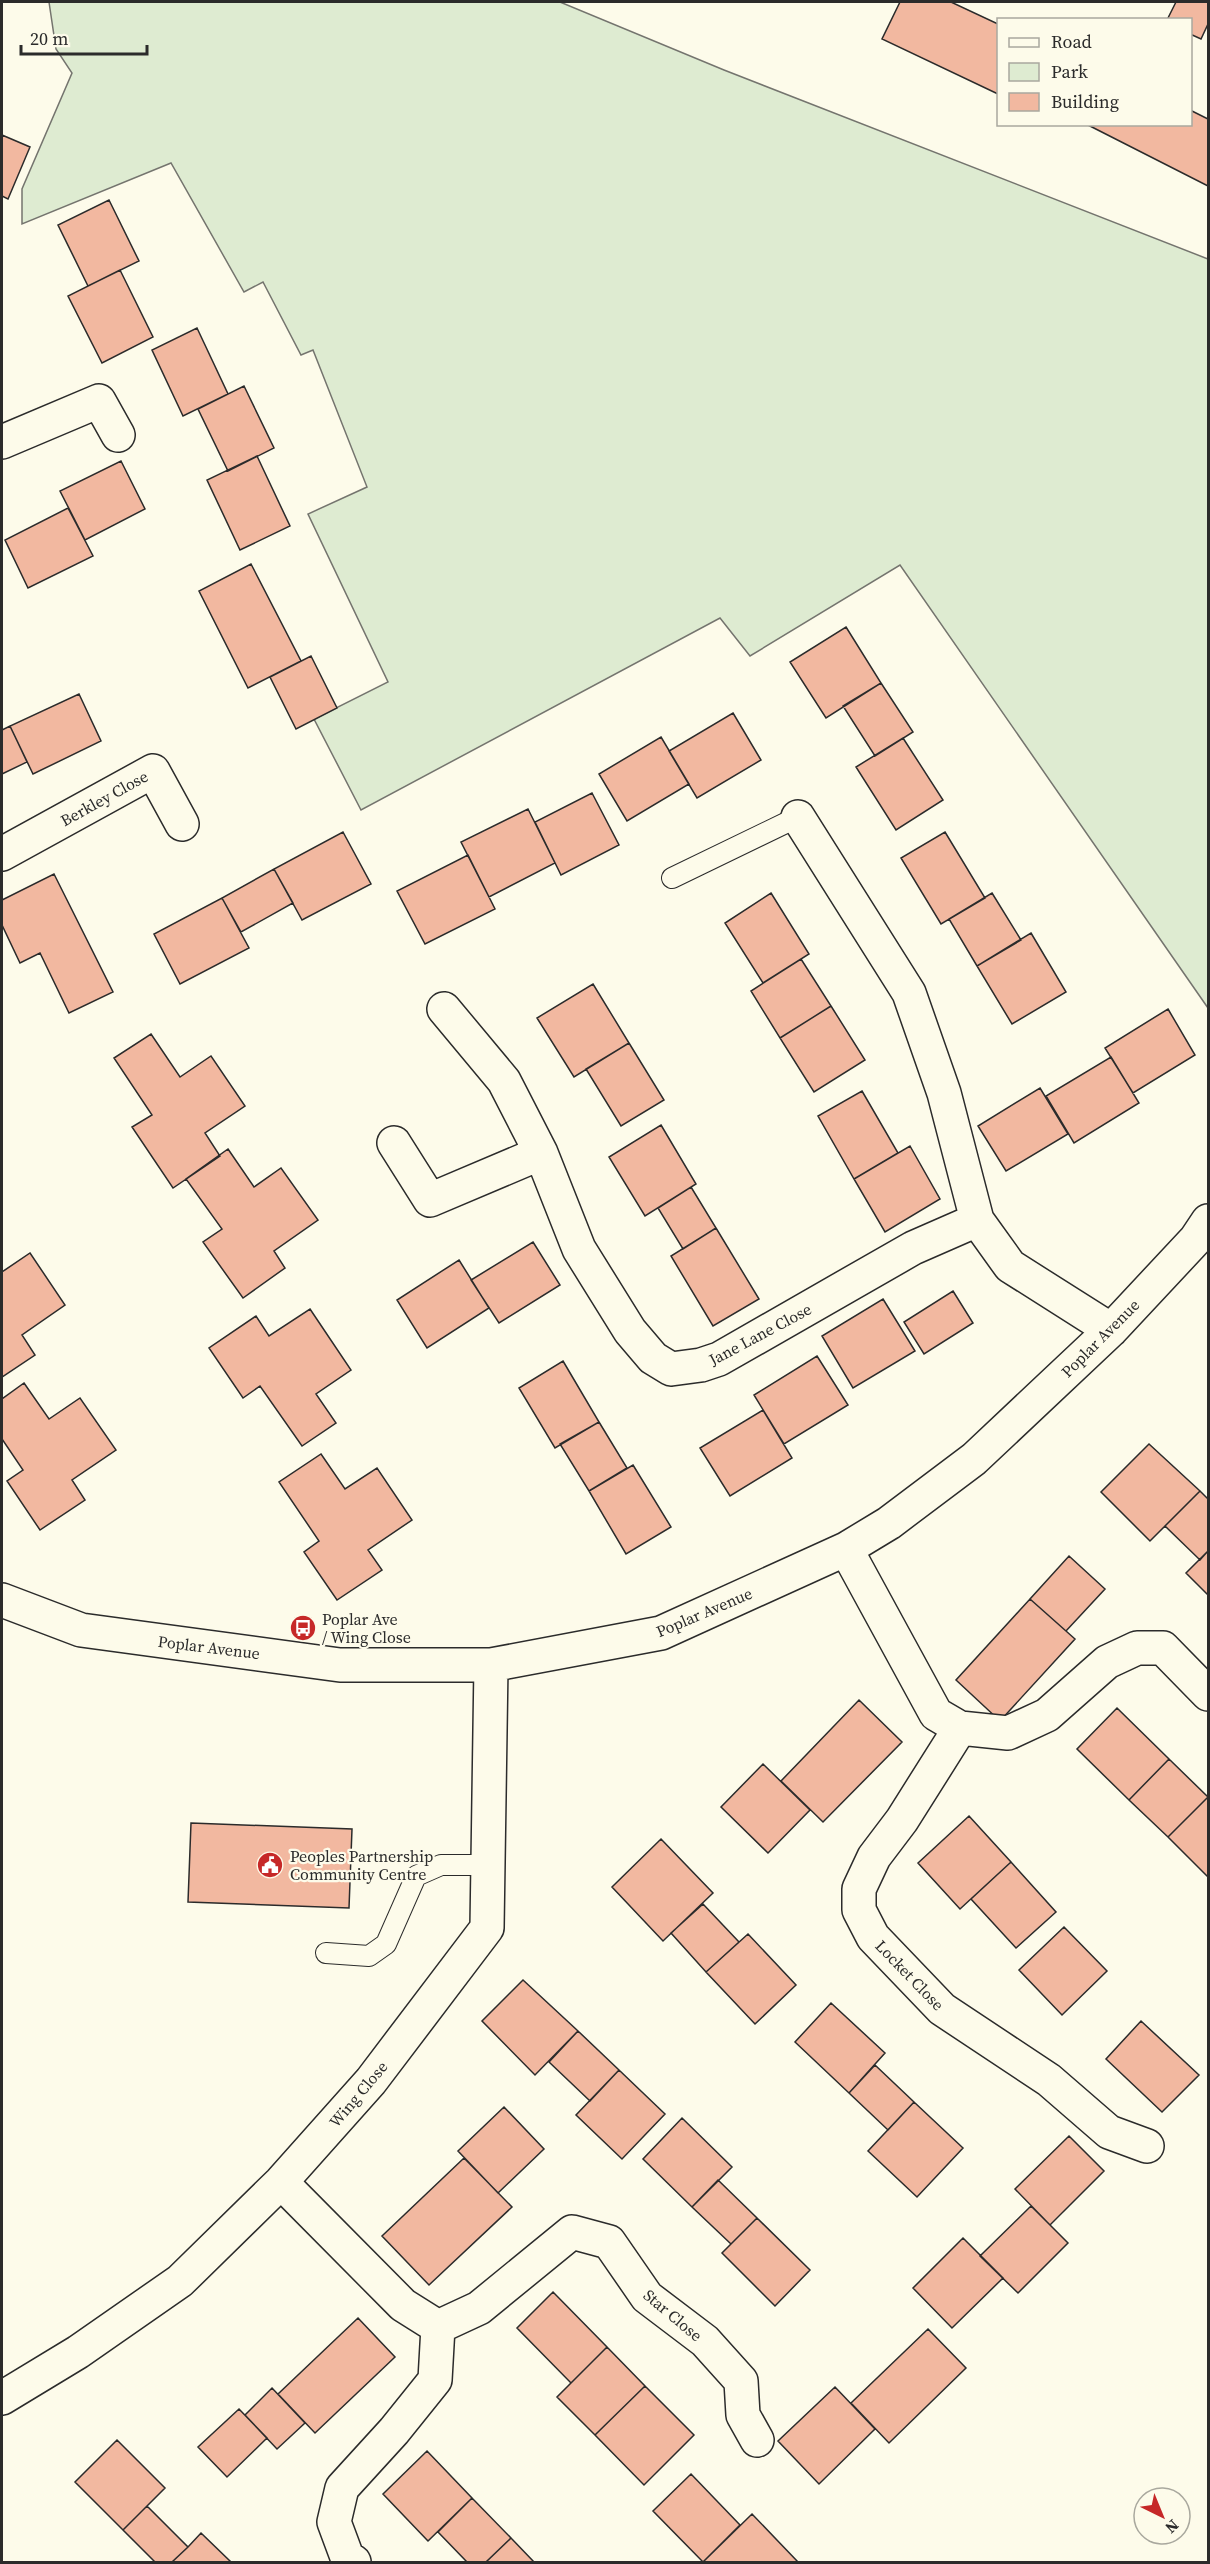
<svg xmlns="http://www.w3.org/2000/svg" width="1210" height="2564" font-family="'Source Serif 4',serif">
<rect width="100%" height="100%" fill="#fdfbea"/>
<path fill="#deebd1" stroke="#74746e" stroke-width="1.5" d="M49 2H560L724 70 1208 259V1008L900 565 750 656 720 618 361 810 314 719 388 682 308 514 367 487 313 350 301 355 263 282 244 292 171 163 22 224V189L72 73 56 49Z"/>
<path fill="#f2b8a0" stroke="#2b2b2b" stroke-width="1.5" d="M900 2H951L998 24V94L882 39Z
M1176 2H1208V24L1201 39 1190 34V20H1167Z
M1190 110 1208 119V186L1086 124H1190Z
M2 135 30 147 8 199 2 196Z
M109 200 139 261 88 286 58 225Z
M120 270 153 337 102 363 68 296Z
M197 328 228 394 183 416 152 350Z
M244 386 274 448 228 471 198 409Z
M257 456 290 526 240 550 207 480Z
M121 461 145 509 85 540 60 491Z
M68 508 93 556 28 588 5 540Z
M251 564 301 661 248 688 199 591Z
M846 627 881 683 826 718 790 662Z
M311 656 337 708 296 729 270 677Z
M881 683 913 732 875 756 843 706Z
M79 694 101 741 33 774 10 726Z
M733 713 761 760 697 798 669 751Z
M10 726 27 762 2 774V730Z
M661 737 689 784 627 821 599 774Z
M903 738 943 800 896 830 856 767Z
M592 793 619 845 561 875 535 822Z
M528 809 555 863 489 897 461 842Z
M343 832 371 884 302 920 274 869Z
M945 832 985 898 941 924 901 858Z
M468 855 495 909 425 944 397 891Z
M274 869 293 903 241 932 222 898Z
M54 874 113 992 69 1013 40 953 20 963 2 925V900Z
M771 893 809 954 763 983 725 923Z
M992 893 1021 940 977 966 949 919Z
M222 898 249 948 180 984 154 934Z
M1031 933 1066 992 1012 1024 977 966Z
M801 959 831 1006 780 1038 751 991Z
M593 984 629 1043 574 1077 537 1018Z
M831 1006 865 1060 814 1092 780 1038Z
M1168 1009 1195 1055 1133 1093 1105 1048Z
M151 1034 180 1077 211 1056 245 1106 205 1133 220 1156 173 1188 132 1127 152 1115 114 1058Z
M629 1043 664 1100 621 1126 586 1069Z
M1111 1057 1139 1103 1074 1143 1046 1096Z
M1040 1088 1068 1134 1006 1171 978 1126Z
M862 1091 898 1153 854 1179 818 1116Z
M661 1125 696 1184 645 1216 609 1157Z
M910 1146 940 1199 885 1232 854 1179Z
M228 1149 254 1187 281 1168 318 1220 274 1251 285 1268 243 1298 203 1242 222 1229 186 1179Z
M691 1187 716 1228 683 1249 658 1208Z
M716 1228 759 1299 713 1326 671 1256Z
M533 1242 560 1285 499 1323 471 1280Z
M30 1253 65 1305 22 1335 35 1355 2 1377V1272Z
M459 1260 489 1308 427 1348 397 1300Z
M953 1291 973 1323 924 1354 904 1322Z
M883 1299 915 1351 853 1388 822 1336Z
M310 1309 351 1370 316 1394 336 1423 302 1446 260 1386 243 1398 209 1348 256 1316 269 1336Z
M817 1356 848 1405 784 1444 754 1395Z
M563 1361 599 1422 555 1448 519 1388Z
M24 1383 49 1419 80 1398 116 1450 72 1480 85 1500 40 1530 7 1481 23 1470 2 1439V1399Z
M763 1410 792 1458 730 1496 700 1448Z
M599 1422 627 1468 589 1491 560 1444Z
M1149 1444 1200 1491 1150 1541 1101 1492Z
M321 1454 345 1489 377 1468 412 1520 368 1550 382 1570 337 1600 304 1552 319 1541 279 1482Z
M633 1465 671 1527 626 1554 589 1491Z
M1200 1491 1208 1499V1551L1200 1560 1165 1526Z
M1208 1551V1595L1186 1573Z
M1069 1556 1105 1589 1066 1631 1030 1599Z
M1030 1599 1075 1639 1000 1721 956 1680Z
M859 1700 902 1742 823 1822 781 1781Z
M1117 1708 1169 1759 1129 1800 1077 1749Z
M1169 1759 1208 1797 1168 1837 1129 1800Z
M763 1764 810 1810 768 1853 721 1807Z
M1208 1797V1877L1168 1837Z
M969 1816 1011 1862 960 1909 918 1863Z
M191 1823 352 1829 349 1908 188 1902Z
M661 1839 713 1893 663 1941 612 1887Z
M1011 1862 1056 1912 1016 1948 971 1899Z
M703 1904 739 1942 706 1972 671 1933Z
M1064 1927 1107 1971 1062 2015 1019 1970Z
M748 1934 796 1985 755 2024 706 1972Z
M523 1980 578 2031 535 2075 482 2021Z
M831 2003 885 2053 849 2093 795 2042Z
M1141 2021 1199 2075 1162 2112 1106 2059Z
M578 2031 619 2070 590 2101 549 2062Z
M875 2065 914 2102 888 2130 849 2093Z
M619 2070 665 2114 622 2159 576 2115Z
M914 2102 963 2148 917 2197 868 2151Z
M504 2107 544 2149 498 2193 458 2151Z
M682 2118 732 2167 692 2207 643 2159Z
M1069 2136 1104 2171 1050 2225 1015 2189Z
M464 2158 512 2207 429 2285 382 2236Z
M718 2180 757 2218 731 2244 692 2207Z
M1031 2206 1068 2243 1018 2293 980 2256Z
M757 2218 810 2270 775 2306 722 2253Z
M963 2238 1003 2278 952 2328 913 2288Z
M553 2292 607 2347 571 2383 517 2328Z
M358 2318 395 2357 315 2433 278 2394Z
M928 2329 966 2368 889 2443 851 2403Z
M607 2347 645 2386 595 2435 557 2397Z
M645 2386 694 2435 644 2485 595 2435Z
M835 2387 875 2429 819 2484 778 2441Z
M272 2388 305 2423 277 2449 245 2415Z
M239 2409 267 2438 227 2477 198 2447Z
M117 2440 165 2488 123 2530 75 2482Z
M427 2451 472 2498 428 2541 383 2494Z
M691 2474 740 2525 703 2562 653 2511Z
M472 2498 511 2538 486 2562H467L438 2532Z
M147 2506 188 2547 172 2562H155L123 2530Z
M752 2514 798 2562H703Z
M201 2533 231 2562H172L188 2547Z
M511 2538 534 2562H486Z"/>
<g fill="none" stroke-linecap="round" stroke-linejoin="round">
<g stroke="#2b2b2b" stroke-width="22">
<path id="lane" d="M672 878 798 817
M326 1953 369 1956 386 1944 416 1876 441 1865H488"/>
</g>
<g stroke="#2b2b2b" stroke-width="36">
<path id="street" d="M2 442 99 401 118 435
M2 854 153 771 182 824
M444 1009 504 1081 541 1153 579 1249 630 1331 653 1358 671 1369 701 1365 719 1359 913 1248 977 1220 944 1093 909 993 798 817
M394 1143 430 1200 541 1153
M977 1220 1010 1266 1111 1330
M846 1549 936 1714 960 1728
M2 1600 81 1630 340 1665H491L661 1633 846 1549 889 1523 974 1459 1111 1330 1196 1239 1208 1221
M1147 2146 1109 2132 1049 2080 942 2009 873 1937 859 1910V1889L874 1857 902 1820 960 1728 1008 1733 1047 1715 1107 1662 1137 1648H1163L1208 1694
M281 2182 403 2305 438 2327
M2 2398 78 2352 180 2281 281 2182 371 2081 487 1928 491 1665
M354 2562 347 2557 334 2522 342 2488 394 2431 435 2380 438 2327 479 2308 572 2232 609 2242 647 2297 705 2341 741 2381 743 2415 757 2440"/>
</g>
<use href="#lane" stroke="#fdfbea" stroke-width="20"/>
<use href="#street" stroke="#fdfbea" stroke-width="33"/>
</g>
<defs>
<g id="bus-disc" transform="scale(1.35)"><circle r="9.5" fill="#c62828" stroke="#fdfbea"/><path d="M-5-6H5V4H4V6H2V4H-2V6H-4V4H-5ZM-3.5-4V0h7V-4ZM-3.5 1.2v1.5H-2V1.2ZM2 1.2v1.5H3.5V1.2Z" fill="#fff"/></g>
<g id="civic-disc" transform="scale(1.35)"><circle r="9.5" fill="#c62828" stroke="#fdfbea"/><path d="M-.6-6.5H3V-4.5H.6V-3L4-1V1h2V6H-6V1h2V-1L-.6-3ZM-1.2 2.5V6h2.4V2.5Z" fill="#fff"/></g>
</defs>
<g fill-rule="evenodd">
<use href="#bus-disc" x="303" y="1628"/>
<use href="#civic-disc" x="270" y="1865"/>
</g>
<g text-anchor="middle" stroke-width="4.5" stroke-linejoin="round" paint-order="stroke">
<g font-size="16" fill="#2b2b2b" stroke="#fdfbea">
<text transform="translate(104 798) rotate(-29)" y="6">Berkley Close</text>
<text transform="translate(760 1334) rotate(-28)" y="6">Jane Lane Close</text>
<text transform="translate(1100 1338) rotate(-45)" y="6">Poplar Avenue</text>
<text transform="translate(704 1612) rotate(-23)" y="6">Poplar Avenue</text>
<text transform="translate(209 1647) rotate(7)" y="6">Poplar Avenue</text>
<text transform="translate(910 1975) rotate(46)" y="6">Locket Close</text>
<text transform="translate(358 2094) rotate(-50)" y="6">Wing Close</text>
<text transform="translate(673 2315) rotate(40)" y="6">Star Close</text>
</g>
<g font-size="16" fill="#2b2b2b" stroke="#fdfbea" text-anchor="start">
<text x="322" y="1625">Poplar Ave<tspan x="322" dy="18">/ Wing Close</tspan></text>
<text x="290" y="1862">Peoples Partnership<tspan x="290" dy="18">Community Centre</tspan></text>
</g>
</g>
<rect width="1210" height="2564" fill="none" stroke="#2b2b2b" stroke-width="6"/>
<rect x="997" y="18" width="195" height="108" fill="#fdfbea" stroke="#a9a89e" stroke-width="1.5"/>
<rect x="1009" y="38" width="30" height="9" fill="#fdfbea" stroke="#a9a89e" stroke-width="1.5"/>
<text x="1051" y="48" font-size="18" fill="#2b2b2b">Road</text>
<rect x="1009" y="63" width="30" height="18" fill="#deebd1" stroke="#a9a89e" stroke-width="1.5"/>
<text x="1051" y="78" font-size="18" fill="#2b2b2b">Park</text>
<rect x="1009" y="93" width="30" height="18" fill="#f2b8a0" stroke="#a9a89e" stroke-width="1.5"/>
<text x="1051" y="108" font-size="18" fill="#2b2b2b">Building</text>
<g transform="translate(1162 2516) rotate(137)"><circle r="28" fill="#fdfbea" stroke="#a9a89e" stroke-width="1.5"/>
<path d="M0-4.5L10 22L0 15L-10 22Z" fill="#c62828"/>
<text y="-9" font-size="16" font-weight="bold" text-anchor="middle" fill="#2b2b2b">N</text>
</g>
<path d="M21 45v9h126v-9" fill="none" stroke="#2b2b2b" stroke-width="3"/>
<text x="30" y="45" font-size="18" fill="#2b2b2b" stroke="#fdfbea" stroke-width="4.5" paint-order="stroke">20 m</text>
</svg>
